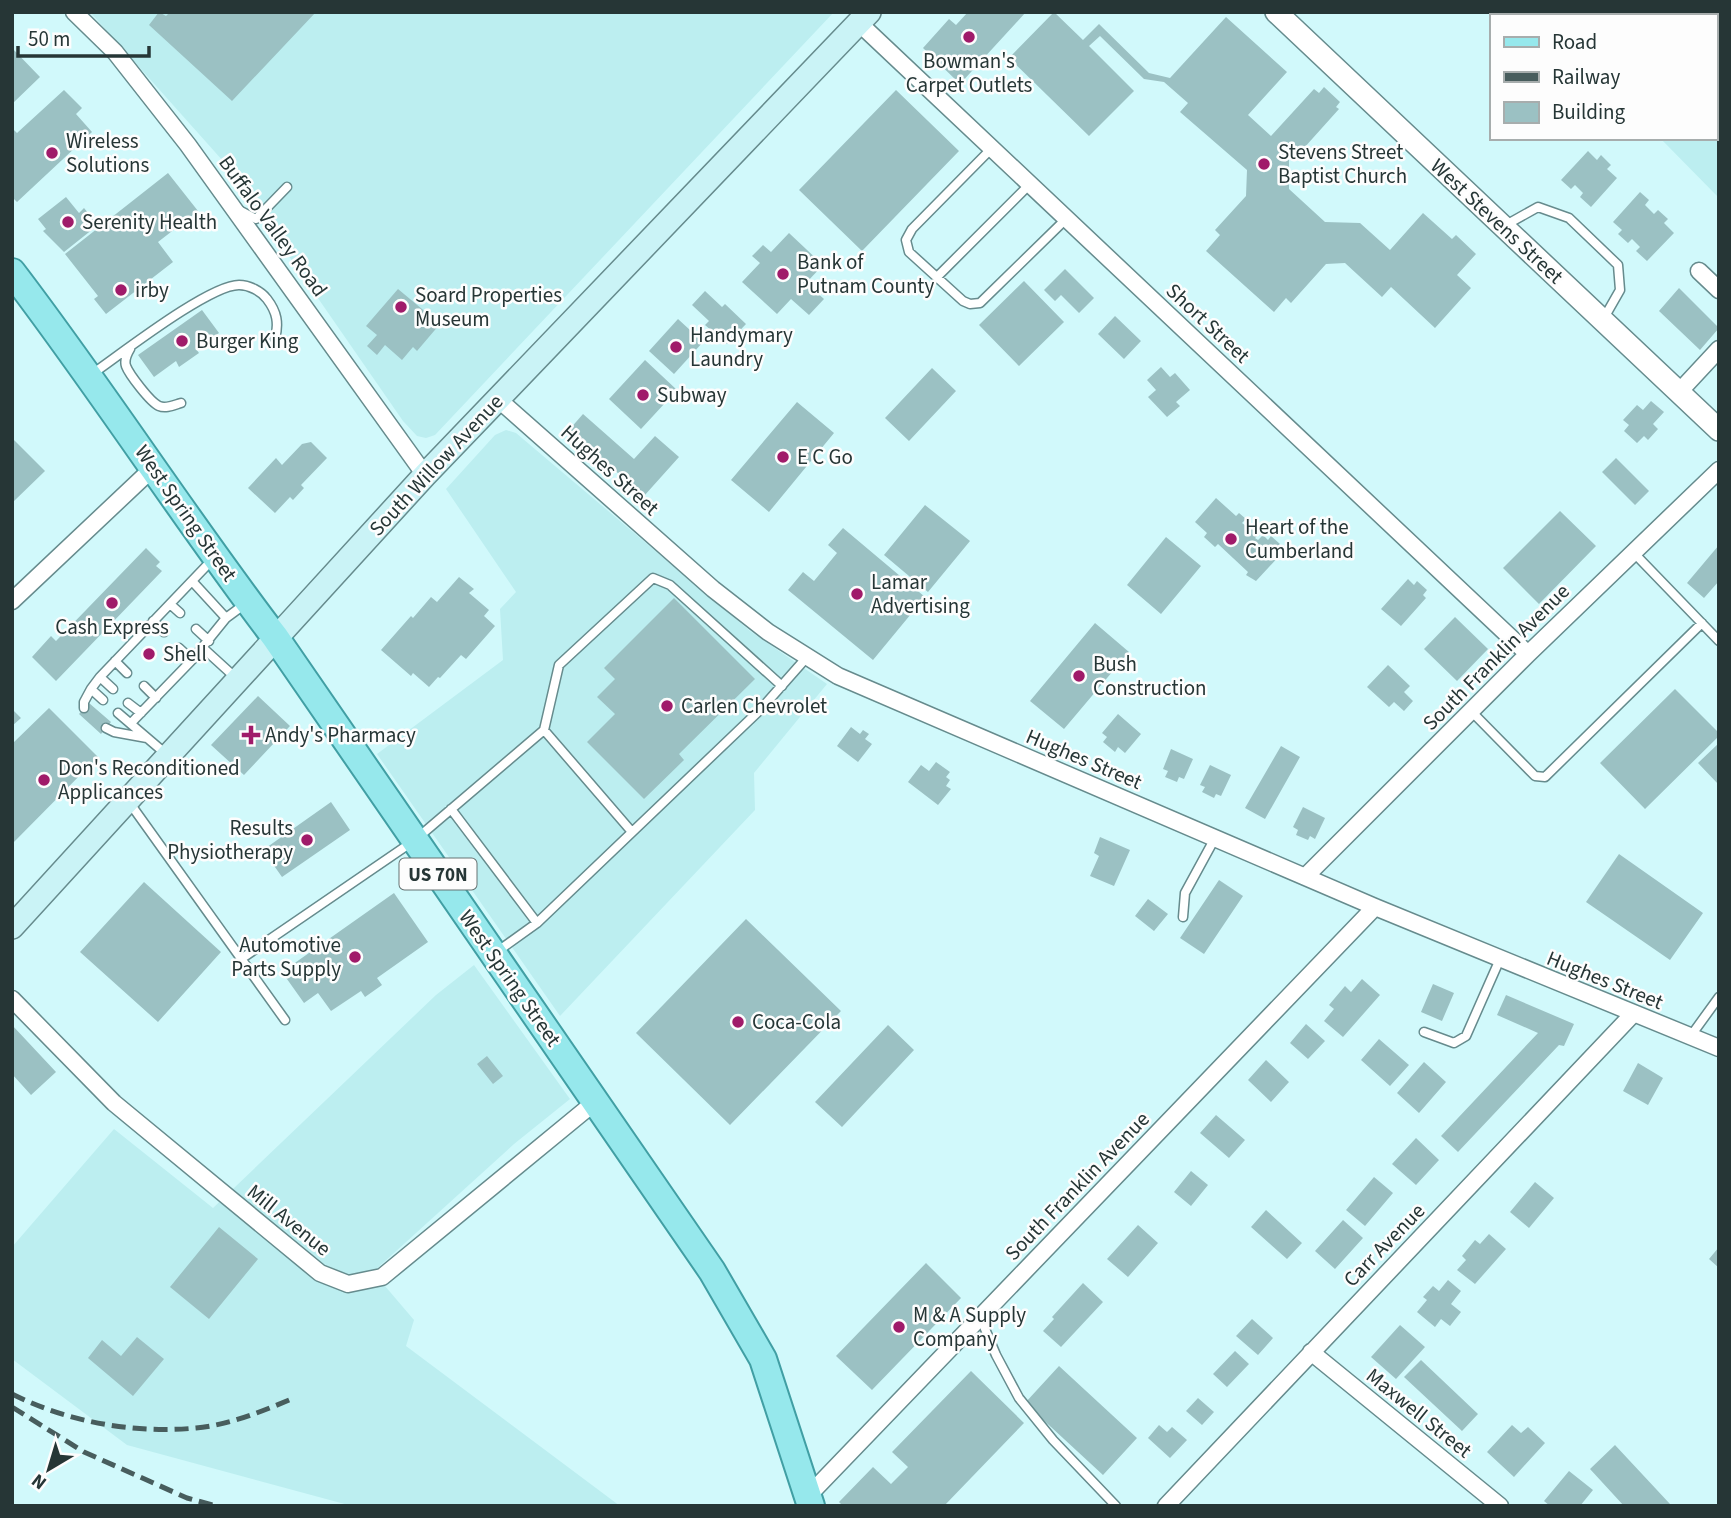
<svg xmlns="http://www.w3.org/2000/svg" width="1731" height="1518" font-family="'Source Sans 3',sans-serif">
<rect width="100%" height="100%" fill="#d1f9fb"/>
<path fill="#bceef0" d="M90 12H834L435 435 426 438 417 436 403 421 223 161Z
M1670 12H1719V198L1660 138H1715V16H1671Z
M506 430 516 433 750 631 827 684 754 773 755 810 560 1016 377 754 503 660 500 609 516 592 446 489 495 435Z
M474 965 570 1099 514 1144 373 1272 414 1320 406 1346 620 1506H352L127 1445 12 1359V1247L114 1129 213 1208 436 995Z"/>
<path fill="#9bc1c3" d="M159 12 166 16 170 12H316L232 101 149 25Z
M968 12H1026L960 84 923 48 949 19 956 25Z
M1054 12 1083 40 1099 24 1149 73 1170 78 1226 17 1287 72 1248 115 1271 136 1314 89 1319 93 1324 87 1340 102 1336 107 1339 109 1295 158 1292 155 1289 158V189L1325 222 1360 223 1390 250 1423 213 1452 239 1456 235 1476 254 1457 275 1471 288 1435 328 1391 287 1382 297 1345 263 1326 264 1291 303 1286 298 1274 312 1206 251 1220 235 1215 230 1246 196 1247 170 1180 112 1188 103 1164 82 1144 79 1100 36 1089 46 1134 91 1089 136 1009 58Z
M12 48 40 77 12 104Z
M64 90 82 108 76 114 92 132 17 202 12 197V128L17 133Z
M896 90 959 151 862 251 799 190Z
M1588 151 1597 160 1601 155 1611 165 1607 169 1617 178 1591 207 1580 197 1583 193 1575 185 1571 189 1561 180Z
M168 173 198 211 158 242 173 262 106 314 94 299 98 296 65 254Z
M1640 192 1649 200 1645 205 1654 214 1658 210 1668 219 1664 223 1674 233 1647 261 1636 251 1640 247 1632 239 1628 243 1618 234 1622 230 1613 222Z
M66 197 79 213 84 208 98 225 64 252 43 231 46 229 38 219Z
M789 233 823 265 806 283 824 299 809 315 791 299 777 314 742 282 760 263 752 256 763 245 771 252Z
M1065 269 1094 298 1079 313 1061 295 1055 301 1044 290Z
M1024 281 1064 322 1019 366 979 325Z
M1679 288 1719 328 1700 350 1659 311Z
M398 289 440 324 417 351 413 347 402 360 385 345 377 355 367 346 377 335 366 326Z
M705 291 722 307 725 304 746 324 727 344 705 325 709 321 692 305Z
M202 310 219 333 196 349 199 353 179 367 176 361 154 377 138 355Z
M1115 316 1141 341 1124 359 1098 334Z
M678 319 703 342 674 374 649 351Z
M645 360 677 390 641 429 609 399Z
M1161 367 1170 377 1175 373 1190 390 1176 402 1180 406 1167 417 1148 397 1156 390 1147 380Z
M932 368 956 391 909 441 885 418Z
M1651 401 1664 412 1653 424 1658 429 1648 440 1644 436 1637 443 1624 431 1629 425 1623 420 1637 405 1643 410Z
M797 402 834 433 769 512 731 480Z
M583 414 634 459 655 436 679 457 644 496 569 430Z
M12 438 45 471 12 503Z
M311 442 327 458 301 485 304 488 293 500 290 497 275 513 248 488 276 458 282 465 302 444Z
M1616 458 1649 491 1635 505 1602 472Z
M1216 498 1236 516 1239 513 1246 519 1242 523 1250 529 1252 526 1260 533 1255 538 1258 540 1263 535 1268 540 1271 536 1280 544 1275 549 1281 554 1256 581 1246 575 1248 572 1218 544 1215 547 1204 537 1207 533 1195 522Z
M925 505 970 541 928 592 884 555Z
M1560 511 1596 546 1539 604 1503 568Z
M843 528 925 597 873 660 788 590 803 572 814 581 837 553 828 545Z
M1166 537 1201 566 1161 614 1127 585Z
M1719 545V581L1704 598 1687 583Z
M146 548 160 562 156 566 162 571 56 681 32 657 51 636 56 641Z
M459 577 474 589 469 593 489 610 484 616 495 626 466 659 461 655 440 678 438 677 429 687 413 673 411 676 381 650 411 616 413 618 431 597 437 602Z
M1408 579 1414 585 1417 581 1427 590 1423 595 1426 598 1401 626 1381 609Z
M674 598 755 679 679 754 684 760 644 799 587 742 615 714 597 697 615 679 604 668Z
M1455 617 1488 649 1457 681 1424 649Z
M1095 623 1129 652 1064 729 1030 701Z
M1388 665 1410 686 1404 692 1413 701 1404 711 1394 702 1389 707 1367 687Z
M1675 689 1719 733V736L1645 809 1600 763Z
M258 696 290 726 244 775 211 745Z
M89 703 111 722 101 734 79 714Z
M49 708 98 757 12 844V744Z
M12 709 21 718 12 726Z
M1118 714 1141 734 1125 753 1118 747 1115 752 1103 742 1107 737 1102 733Z
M851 727 860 734 863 730 869 734 865 739 872 744 858 762 837 746Z
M1719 743V785L1698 763Z
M1281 746 1300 757 1265 819 1245 808Z
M1171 749 1193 759 1184 779 1179 777 1177 782 1165 777 1168 771 1163 769Z
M936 762 950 772 946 777 950 780 946 786 951 789 938 805 908 782 921 765 929 771Z
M1210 765 1231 775 1221 796 1216 794 1214 798 1202 792 1205 787 1200 785Z
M331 802 350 830 282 877 263 850Z
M1303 807 1325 818 1315 839 1310 836 1308 840 1296 835 1298 830 1293 827Z
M1100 837 1130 850 1114 886 1090 876 1099 856 1094 853Z
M1619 854 1703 913 1670 960 1586 902Z
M1219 880 1243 896 1204 954 1180 938Z
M144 882 221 952 158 1022 80 952Z
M394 893 428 942 377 978 382 985 365 997 361 991 331 1011 318 993 304 1003 282 972Z
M1148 899 1168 914 1154 931 1135 916Z
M746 919 841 1011 730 1125 636 1033Z
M1362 979 1380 995 1343 1037 1324 1021 1334 1009 1329 1005 1345 986 1351 992Z
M1433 984 1454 993 1442 1021 1421 1012Z
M1506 995 1574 1024 1564 1046 1559 1045 1458 1152 1441 1136 1538 1033 1497 1015Z
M1306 1024 1325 1041 1308 1059 1290 1043Z
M12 1025 56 1072 31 1095 12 1074Z
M888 1025 914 1050 842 1127 815 1102Z
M1379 1039 1409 1065 1390 1086 1361 1060Z
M487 1056 503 1076 493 1084 477 1064Z
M1266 1060 1289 1082 1271 1102 1248 1080Z
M1424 1062 1446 1082 1419 1113 1397 1093Z
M1638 1063 1663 1078 1648 1105 1623 1091Z
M1216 1115 1245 1140 1229 1158 1200 1133Z
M1416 1138 1439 1160 1416 1185 1392 1164Z
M1191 1171 1208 1185 1191 1206 1174 1192Z
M1374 1177 1393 1193 1365 1226 1346 1210Z
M1535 1182 1554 1198 1529 1228 1510 1212Z
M1266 1210 1302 1243 1287 1259 1251 1227Z
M1343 1220 1363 1238 1335 1269 1315 1251Z
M1138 1225 1158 1243 1128 1277 1107 1259Z
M219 1227 258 1259 209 1319 170 1287Z
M1489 1234 1506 1249 1475 1284 1457 1270 1466 1260 1462 1256 1475 1240 1480 1244Z
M1719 1247V1268L1709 1259Z
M926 1263 961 1298 872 1390 836 1356Z
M1448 1280 1461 1291 1451 1304 1461 1312 1450 1326 1441 1319 1435 1327 1417 1312 1427 1300 1423 1297 1433 1286 1439 1291Z
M1083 1283 1103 1302 1061 1347 1043 1331 1054 1319 1052 1317Z
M1252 1319 1273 1338 1258 1355 1236 1336Z
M1400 1325 1425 1347 1396 1379 1371 1357Z
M137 1337 164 1359 133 1396 88 1358 102 1340 121 1356Z
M1235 1351 1249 1364 1227 1387 1213 1374Z
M1421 1360 1478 1414 1462 1431 1404 1377Z
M1059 1366 1137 1438 1103 1475 1025 1403Z
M971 1371 1024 1423 944 1506H843L839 1502 873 1467 891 1484 908 1467 892 1452Z
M1198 1398 1214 1412 1202 1425 1186 1411Z
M1159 1425 1167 1432 1172 1427 1187 1440 1170 1458 1148 1438Z
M1512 1425 1521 1433 1528 1427 1545 1443 1514 1477 1487 1452Z
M1615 1445 1670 1504 1668 1506H1624L1590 1469Z
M1569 1471 1593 1490 1580 1506H1550L1544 1501Z"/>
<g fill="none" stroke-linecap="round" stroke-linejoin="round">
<g stroke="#668b8d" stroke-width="11">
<path id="service" d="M1707 12 1708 16
M1715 53 1719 59
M991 149 912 229 906 240 909 252 963 301 970 304 980 303 1066 219
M239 210 256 219 287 187
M1504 226 1538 207 1569 218 1618 265 1620 290 1604 318
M937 277 1030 184
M130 349C127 354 124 360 126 366 129 374 150 402 159 406 166 409 174 405 181 403
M92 374C121 354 209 285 239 285 249 285 261 291 267 299 277 312 279 323 275 339
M1633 552 1719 641
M192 581 226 618
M170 604 180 613
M153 621 164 632
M196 629 209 641
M179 648 192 660
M203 648 237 679
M115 661 127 673
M100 677 113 689
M144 686 156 698
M103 700 91 689 100 677 212 560
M128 703 141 713
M84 708V702L91 689
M1471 711 1535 776 1545 777 1702 623
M118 713 166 754
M132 722 192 660 226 618 245 604
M106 728 114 732 147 738
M544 730 632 832
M129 802 285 1020
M451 809 537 923
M1183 917 1185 893 1215 838
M498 951 537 923 761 709 807 657
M241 959 415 840 544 730 559 665 653 578 670 585 782 686
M1424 1032 1454 1043 1466 1036 1500 959
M1690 1037 1719 997
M980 1317 996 1355 1019 1398 1053 1440 1116 1506"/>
</g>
<g stroke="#668b8d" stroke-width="19">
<path id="minor" d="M74 12 115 52 188 145 425 475
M859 23 1528 654
M1699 271 1719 290
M1679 392 1719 349
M498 399 713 589 768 632 838 676 1375 907 1719 1048
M12 601 154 467
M1306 876 1528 654 1719 470
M12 999 114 1103 320 1273 348 1284 382 1277 595 1102
M1311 1352 1500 1506
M809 1495 1375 907
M1166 1506 1633 1014"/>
</g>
<g stroke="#668b8d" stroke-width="24">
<path id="tertiary" d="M1276 12 1719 430"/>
</g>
<g stroke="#668b8d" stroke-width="26">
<path id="secondary" d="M12 927 425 475 869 12"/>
</g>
<g stroke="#419fa4" stroke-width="30">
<path id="primary" d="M12 272C103 391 184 518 275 637L712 1271 763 1359 811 1506"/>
</g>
<use href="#service" stroke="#fff" stroke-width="8"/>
<use href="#minor" stroke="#fff" stroke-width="16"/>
<use href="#tertiary" stroke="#fff" stroke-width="21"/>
<use href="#secondary" stroke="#caf3f6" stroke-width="23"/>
<use href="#primary" stroke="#96e8ec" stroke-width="26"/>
<path stroke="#485d5d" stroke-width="5" stroke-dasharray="14 7" stroke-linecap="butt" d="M12 1394C68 1422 134 1434 196 1428 229 1425 263 1411 294 1398
M12 1407 84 1452 187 1498 216 1506"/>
</g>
<g fill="#a01b6a" stroke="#fdfdfd" stroke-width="2.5">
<circle cx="969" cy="37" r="7"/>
<circle cx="52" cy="153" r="7"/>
<circle cx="1264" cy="164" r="7"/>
<circle cx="68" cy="222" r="7"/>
<circle cx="783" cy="274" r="7"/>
<circle cx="121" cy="290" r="7"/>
<circle cx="401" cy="307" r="7"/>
<circle cx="182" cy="341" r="7"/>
<circle cx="676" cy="347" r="7"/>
<circle cx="643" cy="395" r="7"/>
<circle cx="783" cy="457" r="7"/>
<circle cx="1231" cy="539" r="7"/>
<circle cx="857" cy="594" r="7"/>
<circle cx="112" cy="603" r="7"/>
<circle cx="149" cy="654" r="7"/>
<circle cx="1079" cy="676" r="7"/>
<circle cx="667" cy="706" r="7"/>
<path d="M247.5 724.5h7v7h7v7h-7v7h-7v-7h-7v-7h7z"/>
<circle cx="44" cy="780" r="7"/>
<circle cx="307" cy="840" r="7"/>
<circle cx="355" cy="957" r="7"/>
<circle cx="738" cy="1022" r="7"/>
<circle cx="899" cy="1327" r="7"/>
</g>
<g text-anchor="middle" stroke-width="5" stroke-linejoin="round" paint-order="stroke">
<rect fill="#fdfdfd" stroke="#667272" stroke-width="2" x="399.5" y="858.5" width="77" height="31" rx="5"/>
<g font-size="19" font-weight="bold" fill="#263636">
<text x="438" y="881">US 70N</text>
</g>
<g font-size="21" fill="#263636" stroke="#fdfdfd" text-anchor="start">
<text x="969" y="68" text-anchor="middle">Bowman's<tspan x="969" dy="24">Carpet Outlets</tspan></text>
<text x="66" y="148">Wireless<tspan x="66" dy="24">Solutions</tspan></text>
<text x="1278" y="159">Stevens Street<tspan x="1278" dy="24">Baptist Church</tspan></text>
<text x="82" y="229">Serenity Health</text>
<text x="797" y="269">Bank of<tspan x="797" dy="24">Putnam County</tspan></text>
<text x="135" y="297">irby</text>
<text x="415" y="302">Soard Properties<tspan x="415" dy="24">Museum</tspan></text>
<text x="690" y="342">Handymary<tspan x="690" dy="24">Laundry</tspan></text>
<text x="196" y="348">Burger King</text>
<text x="657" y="402">Subway</text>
<text x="797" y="464">E C Go</text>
<text x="1245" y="534">Heart of the<tspan x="1245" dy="24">Cumberland</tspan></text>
<text x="871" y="589">Lamar<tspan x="871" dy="24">Advertising</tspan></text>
<text x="112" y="634" text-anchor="middle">Cash Express</text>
<text x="163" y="661">Shell</text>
<text x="1093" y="671">Bush<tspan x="1093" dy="24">Construction</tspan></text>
<text x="681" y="713">Carlen Chevrolet</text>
<text x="265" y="742">Andy's Pharmacy</text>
<text x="58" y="775">Don's Reconditioned<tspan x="58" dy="24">Applicances</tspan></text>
<text x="293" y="835" text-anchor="end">Results<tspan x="293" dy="24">Physiotherapy</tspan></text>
<text x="341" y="952" text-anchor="end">Automotive<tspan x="341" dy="24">Parts Supply</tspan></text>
<text x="752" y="1029">Coca-Cola</text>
<text x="913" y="1322">M &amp; A Supply<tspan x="913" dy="24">Company</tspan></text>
</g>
<g font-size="21" fill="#263636" stroke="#fdfdfd">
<text transform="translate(1497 221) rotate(43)" y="7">West Stevens Street</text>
<text transform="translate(273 226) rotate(54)" y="7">Buffalo Valley Road</text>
<text transform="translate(1208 323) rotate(43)" y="7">Short Street</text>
<text transform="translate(436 465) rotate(-47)" y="7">South Willow Avenue</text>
<text transform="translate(610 470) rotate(42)" y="7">Hughes Street</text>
<text transform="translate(186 513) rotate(55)" y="7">West Spring Street</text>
<text transform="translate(1496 657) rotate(-45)" y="7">South Franklin Avenue</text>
<text transform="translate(1084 759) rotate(23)" y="7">Hughes Street</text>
<text transform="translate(510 978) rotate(55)" y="7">West Spring Street</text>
<text transform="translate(1605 980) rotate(22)" y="7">Hughes Street</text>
<text transform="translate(1077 1186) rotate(-46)" y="7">South Franklin Avenue</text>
<text transform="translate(289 1220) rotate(39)" y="7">Mill Avenue</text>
<text transform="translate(1384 1245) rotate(-46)" y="7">Carr Avenue</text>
<text transform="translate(1419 1413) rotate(39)" y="7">Maxwell Street</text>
</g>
</g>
<rect width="1731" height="1518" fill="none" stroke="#263636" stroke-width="28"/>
<rect x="1490" y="14" width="228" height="126" fill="#fdfdfd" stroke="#a7adad" stroke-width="2"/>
<rect x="1504" y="37" width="35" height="10" fill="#96e8ec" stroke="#a7adad" stroke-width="2"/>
<text x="1552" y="49" font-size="21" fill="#263636">Road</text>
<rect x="1504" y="72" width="35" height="10" fill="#485d5d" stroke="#a7adad" stroke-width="2"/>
<text x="1552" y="84" font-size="21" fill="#263636">Railway</text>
<rect x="1504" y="102" width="35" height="21" fill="#9bc1c3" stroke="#a7adad" stroke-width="2"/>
<text x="1552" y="119" font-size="21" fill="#263636">Building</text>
<g transform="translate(49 1469) rotate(218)" stroke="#fdfdfd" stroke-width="5" paint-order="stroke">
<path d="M0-5L12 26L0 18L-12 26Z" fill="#263636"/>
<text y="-10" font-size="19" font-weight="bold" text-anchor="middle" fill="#263636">N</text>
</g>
<path d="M18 46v10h131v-10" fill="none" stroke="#263636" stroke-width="3.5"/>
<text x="28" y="46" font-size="21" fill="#263636" stroke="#fdfdfd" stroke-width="5" paint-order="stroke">50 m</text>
</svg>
